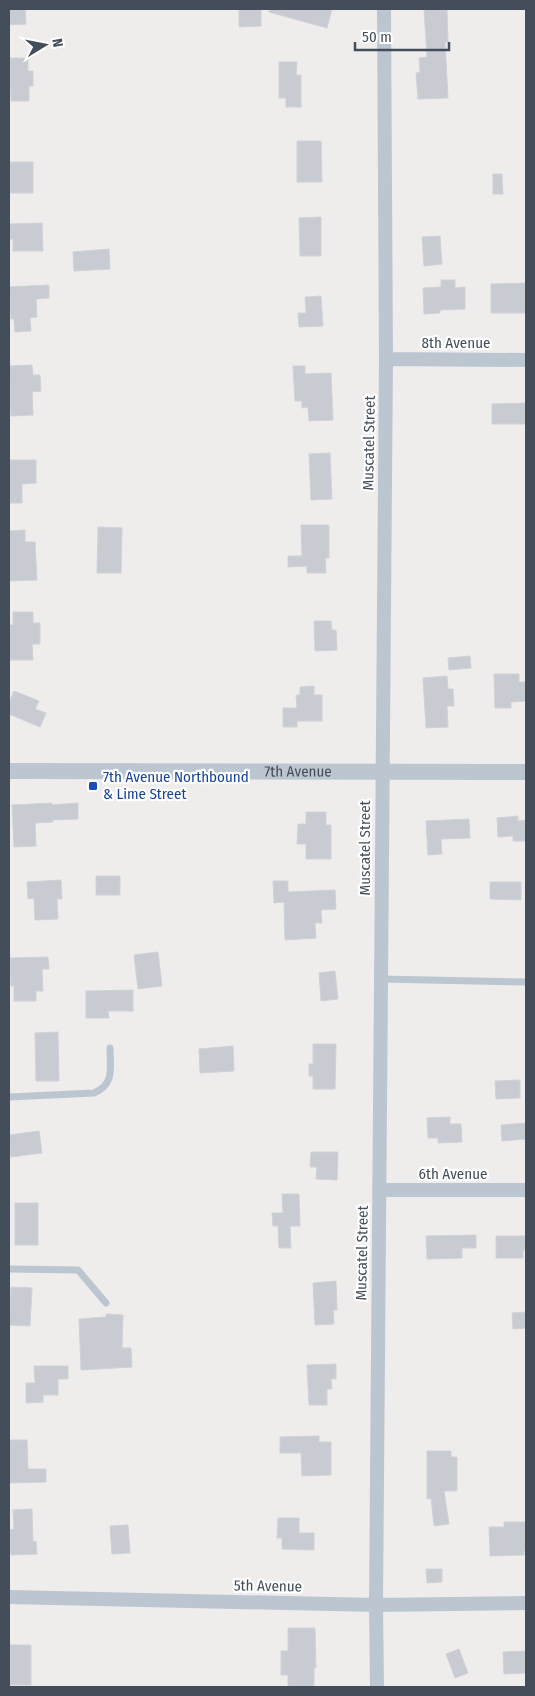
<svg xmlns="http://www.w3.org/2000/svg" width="535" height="1696" font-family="'Fira Sans Condensed',sans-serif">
<rect width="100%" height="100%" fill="#efecec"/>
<path fill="#c9cbd2" stroke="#d0d2d8" d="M9 9H25L26 24 9 25Z
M239 9H261V26L239 27Z
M269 9H332L327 28 269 12Z
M424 9H447L448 42H445L448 98 418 99 416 73 420 72 419 58 427 57Z
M10 58H28V71H33V86H29V101H11Z
M279 62H297L296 75H301V107H286V98H279Z
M297 141H321L322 182H297Z
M10 162H33V193H10Z
M493 174H502L503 194H493Z
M321 217V256H300L299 218Z
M42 223 43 251H13V239H9V224Z
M440 236 442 264 424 266 422 237Z
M109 249 110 269 74 271 73 252Z
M441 280H455V288L465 287V309L440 310V313L424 314 423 288 441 287Z
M526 283V313H491V284Z
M49 285V298L36 299 37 317 30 318 31 331 15 332 14 319H11L9 287Z
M321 296 323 326 299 327 298 313H306L305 297Z
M32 365 33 375H40L41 391 32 392 33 415 11 416 9 366Z
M293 366H305V374L331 373 333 420 309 421 308 407 302 408V401H295Z
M526 403V424H492V404Z
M330 453 332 499 311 500 309 454Z
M9 460H36V483L22 484V503H9Z
M301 525H329V558H325L326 573H307V566L288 567V556H302Z
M98 527 122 528 121 573H97Z
M25 530V542H35L37 580 9 581V531Z
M13 612H33V623H40V644H32L33 660H9V625H13Z
M314 621H331L332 630H336L337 650 315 651Z
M470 656 471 668 449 670 448 658Z
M494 674H519V682H526V701L511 702V708H495Z
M447 676 448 689H453L454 706H447L448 727 426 728 423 678Z
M314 686V695H322V721H297V727H283V708H297L296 695H300V687Z
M14 691 39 701 35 709 46 713 40 727 9 714V703Z
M52 803V805L78 803V819L52 820 53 822 35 823 36 846 14 847 12 805Z
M306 812H326V825H331V859H306V844H297L298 824H306Z
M518 816V821L526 820V841H513V836L498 837 497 818Z
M469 819 470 838 441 839 442 854 428 855 426 821Z
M96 876H120V895H96Z
M61 880 62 899H57L58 919 35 920 34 898 28 899 27 882Z
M273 881H288V892L335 890 336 909 321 910 322 923H315L316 938 285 940 284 902 274 903Z
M490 882H521V900L490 899Z
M158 952 162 986 138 989 134 955Z
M48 957 49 969H42L43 991H36V1001H14V986H11L10 958Z
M335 971 338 999 321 1001 319 973Z
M133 990V1011H108L109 1018H86V991Z
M58 1032 59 1081H36L35 1033Z
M313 1044H336L335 1089H313V1076H309V1064H313Z
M233 1046 234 1071 200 1073 199 1049Z
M520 1080V1098L496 1099 495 1081Z
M450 1117V1124H461L462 1142 438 1143V1138H428L427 1118Z
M526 1123V1139L502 1141 501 1125Z
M39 1131 42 1153 11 1157 9 1135Z
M311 1152H338L337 1180 316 1179 317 1167H310Z
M282 1194H299L300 1226H290L291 1248H279L278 1226H273L272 1213H283Z
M15 1203H38V1245H15Z
M476 1235V1248H462V1258L427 1259 426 1236Z
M496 1236H526V1250H523V1258H496Z
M336 1281 337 1310H333L334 1324 315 1325 313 1283Z
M11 1287 32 1288 30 1326 9 1325Z
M526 1312V1328L513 1329 512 1313Z
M106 1314 123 1315 122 1348H131L132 1367 81 1370 79 1319 106 1317Z
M336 1364V1379H331L332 1389H327V1405H309L307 1365Z
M34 1366H68V1379H58V1395H43V1402L26 1403V1383H35Z
M319 1436V1442H331V1475L302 1476 301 1453H280V1437Z
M9 1440H27L28 1469H46V1482L9 1483Z
M427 1451H451V1457H457V1491H444L449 1524 434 1526 431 1498 427 1499Z
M32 1509 33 1542 36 1541 37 1554 11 1555 9 1530 14 1529 13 1510Z
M278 1518H299V1533H314V1550L282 1549V1538H277Z
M504 1522H525L526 1551H524V1555L490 1556 489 1527H504Z
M128 1525 130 1553 112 1554 110 1526Z
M426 1569H442V1582L427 1583Z
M288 1628H315L316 1668H314V1687H288V1675H281V1651H288Z
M10 1645H31V1685H10Z
M459 1649 468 1673 455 1678 446 1654Z
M526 1651V1673L504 1674 503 1652Z"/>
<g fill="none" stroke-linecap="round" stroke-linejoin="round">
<path stroke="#bcc6d0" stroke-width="7" d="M381 979 526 982
M9 1097 94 1093C115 1084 110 1068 110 1048
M9 1269 78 1270 106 1303"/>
<path stroke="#bcc6d0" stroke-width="14" d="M386 359 526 360
M379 1190H526
M9 1597 376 1605 526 1603
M377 1687 376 1605 386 359 384 9"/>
<path stroke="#bcc6d0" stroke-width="16" id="s1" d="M9 771 526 772"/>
</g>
<rect fill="#1a4fb4" stroke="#fff" stroke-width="2" x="88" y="781" width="10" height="10" rx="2.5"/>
<g text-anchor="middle" stroke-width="4.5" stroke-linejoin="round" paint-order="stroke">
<g font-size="15" fill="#444e5a" stroke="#fff">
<text x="456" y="348">8th Avenue</text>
<text transform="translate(369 443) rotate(-89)" y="5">Muscatel Street</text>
<text dy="5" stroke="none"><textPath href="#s1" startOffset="289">7th Avenue</textPath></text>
<text transform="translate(365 848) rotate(-90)" y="5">Muscatel Street</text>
<text x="453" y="1179">6th Avenue</text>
<text transform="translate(362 1253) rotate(-89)" y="5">Muscatel Street</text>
<text transform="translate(268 1586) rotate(1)" y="5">5th Avenue</text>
</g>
<g font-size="15" fill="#164399" stroke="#fff" text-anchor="start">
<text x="103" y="782">7th Avenue Northbound<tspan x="103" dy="17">&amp; Lime Street</tspan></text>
</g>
</g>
<rect width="535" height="1696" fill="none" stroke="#444e5a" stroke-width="20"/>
<g transform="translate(45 45) rotate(80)" stroke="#ffffff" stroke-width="4" paint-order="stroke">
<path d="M0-4L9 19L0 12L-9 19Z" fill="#444e5a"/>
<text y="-8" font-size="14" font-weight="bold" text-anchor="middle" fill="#444e5a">N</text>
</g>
<path d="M355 42v8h94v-8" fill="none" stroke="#444e5a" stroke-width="2.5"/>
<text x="362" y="42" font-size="15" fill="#444e5a" stroke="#ffffff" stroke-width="4" paint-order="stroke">50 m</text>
</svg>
